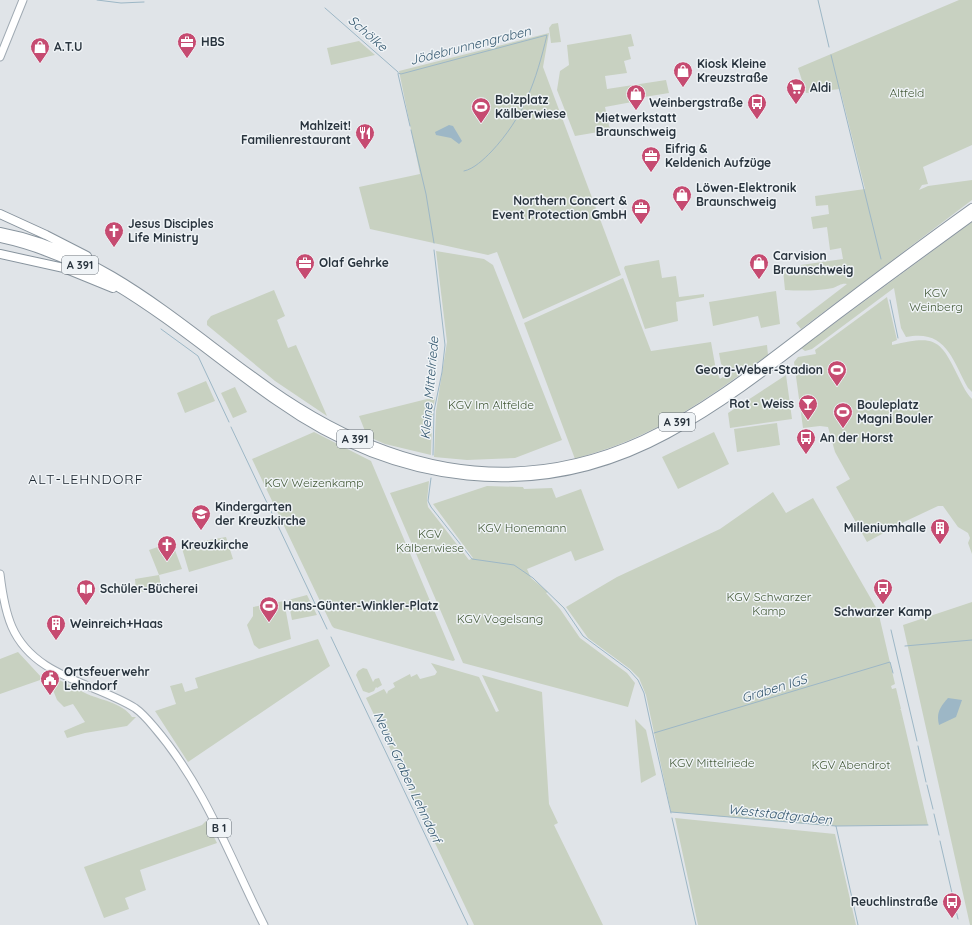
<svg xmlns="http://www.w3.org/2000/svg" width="972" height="925" font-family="Quicksand,sans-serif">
<rect width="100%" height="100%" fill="#e0e4e8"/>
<path fill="#c8d1c1" d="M959 0H972V145L923 167 928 184 922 185 919 190 928 186 972 180V200L801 329 796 323 847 284C841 283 839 286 833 288 817 291 801 291 785 290L783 270 801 268V265L843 259 841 248 830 250 827 227 813 229 811 217 829 214 828 205 816 206 815 196 865 189 840 89 806 93 798 68Z
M558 23 561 42 551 43 549 28 552 24Z
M549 33 543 67 621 275 523 319 497 252 488 255 370 229 359 187 420 174 399 71Z
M631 34 634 46 628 47 631 59 624 61 627 73 605 76 607 89 666 80 669 93 632 99V102L605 107 610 130 575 136 557 90 560 71 569 65 567 45Z
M359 41 375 55 331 65 327 48Z
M972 222V392L968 388C952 359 946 329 906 337L901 328 894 288 812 349 805 351 801 348Z
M436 251 484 259 493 265 562 440 515 458 467 460 434 457 436 411 447 342Z
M659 260 662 278 676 276 679 297 704 294V297L676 302 678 321 645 329 624 268 625 266Z
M623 278 651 351 711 342 716 370 720 379 730 372 721 364 719 353 767 345 768 355C727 384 687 414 641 435 620 445 597 452 575 459L524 323Z
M274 290 285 316 277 320 288 348 296 345 327 416 275 381 207 325V321L211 316Z
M776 291 780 324 761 328 758 316 713 326 709 302Z
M887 297 897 340 892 342V345C935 335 940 338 959 378 963 386 966 393 972 399V554L968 543 970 538 968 533 958 527 943 506H938L904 522 867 542 836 487 850 479 835 452 828 427 820 426 803 428 794 362 798 357 816 354 815 350Z
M786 375 792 419 730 428 728 413Z
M206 381 215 401 185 413 177 393Z
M235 387 247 412 233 418 221 393Z
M435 397 432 420 431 455 385 444 367 436 359 416Z
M777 423 780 445 737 452 734 429Z
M314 432 371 461 455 660 453 661 334 628 332 626 252 459Z
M714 432 729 464 678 489 662 457Z
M429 481 427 501 428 507 469 560 473 558 433 504 487 486 523 487 524 489 552 488 556 498 581 489 604 550 575 561 571 551 527 569 531 578 548 592 546 593 560 609 580 638 627 673 635 683 628 707 463 663 390 493Z
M773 492 786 513 813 498 878 611 895 684 891 686 892 689 896 688 901 709 900 710H901L928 825 828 826 671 812 646 695 639 678 630 669 588 638 566 607 617 577 720 529Z
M226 537 233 559 189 572 181 545Z
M172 542 182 569 159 575 162 590 136 592 135 579 159 575 149 550Z
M307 595 317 615 292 620 288 600Z
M284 601 291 639 259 649 254 645 247 625 253 616V607Z
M972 602V925H970L903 625Z
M318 639 330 666 188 762 155 711 176 704 170 686 182 683 185 692 198 688 195 678Z
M18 652 43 679 0 694V659Z
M431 663 479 677 496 712 499 711 482 675 542 692 549 804 558 823 554 825 603 925H474L366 698 384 689 387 694 388 691 395 687 393 683 410 674 411 677 417 674 420 679 435 675 437 672Z
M363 668 367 669 373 682 375 679 379 678 382 685 377 688 376 687 374 691 369 693 363 691 356 675 358 671Z
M59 680C68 684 76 688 85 693 99 700 122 702 132 717H136L127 726 85 733 67 738 64 731 85 722 73 704 64 707 57 700 53 690 56 683Z
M635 719 646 730 656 775 641 783Z
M675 818 835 834 856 925H698Z
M206 821 217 843 140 870 146 890 125 898 129 909 104 918 84 867 202 825Z"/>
<path fill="#9db7c6" d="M449 125 453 126 462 141 459 144 451 138 436 135 435 132Z
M948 698 962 700 956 717 939 725C936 713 940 707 948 698Z"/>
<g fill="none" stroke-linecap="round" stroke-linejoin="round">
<path stroke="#9db7c6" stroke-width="1" d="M97 0 121 3 144 2
M818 0 829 47
M325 8 398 72
M831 55 881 259
M398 73 401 74 547 35C536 81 524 117 491 152 484 159 474 169 464 171
M398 74 410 126
M411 130 426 194 434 243
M890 300 898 338
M161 329 198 356 229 422
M231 427 327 629
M433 455 434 411 442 372 445 345 434 250
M431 478 428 501 431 507 472 559 514 565 533 578 564 608 583 636 629 670 638 680 644 693 650 721 671 813
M891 630 917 741
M331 637 468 925
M905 646 972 640
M654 733 890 662 893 673
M918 746 926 782
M927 785 933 809
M671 812 836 826 858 925
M934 814 939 835
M672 818 696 925
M836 826 928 825
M940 841 958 919"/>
<g stroke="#a0aab3" stroke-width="9">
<path id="primary" d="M0 57 23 0
M0 574C2 591 5 611 12 627 34 677 93 682 135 708 142 713 149 721 154 727 205 786 230 858 264 925"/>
</g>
<g stroke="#88949e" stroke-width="10">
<path id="highway" d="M0 214 46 235 87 256
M0 232C106 252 183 328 269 388 384 469 510 501 643 440 706 410 760 367 815 325 867 285 919 246 972 208
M0 238C109 261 189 340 277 401 396 485 536 505 667 434 725 403 776 362 828 322 876 286 924 251 972 216
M0 254 64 268 113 288"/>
</g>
<use href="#primary" stroke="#fff" stroke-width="7"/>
<use href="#highway" stroke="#fff" stroke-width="8"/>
</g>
<defs>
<g id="office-pin" transform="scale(1)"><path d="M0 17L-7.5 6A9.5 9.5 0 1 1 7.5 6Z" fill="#c64b71" stroke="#eff3f6"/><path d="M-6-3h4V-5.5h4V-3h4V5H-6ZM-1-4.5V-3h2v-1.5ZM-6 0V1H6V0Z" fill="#fff"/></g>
<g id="shop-pin" transform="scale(1)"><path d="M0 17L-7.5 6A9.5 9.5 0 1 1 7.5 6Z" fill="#c64b71" stroke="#eff3f6"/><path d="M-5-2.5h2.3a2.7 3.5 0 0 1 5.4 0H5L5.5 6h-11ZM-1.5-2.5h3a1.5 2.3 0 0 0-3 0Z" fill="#fff"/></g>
<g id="supermarket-pin" transform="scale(1)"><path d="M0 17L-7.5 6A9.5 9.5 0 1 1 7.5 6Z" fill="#c64b71" stroke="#eff3f6"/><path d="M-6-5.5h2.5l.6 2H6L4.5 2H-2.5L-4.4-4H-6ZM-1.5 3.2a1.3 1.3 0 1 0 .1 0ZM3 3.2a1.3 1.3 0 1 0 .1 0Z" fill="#fff"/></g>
<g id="bus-pin" transform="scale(1)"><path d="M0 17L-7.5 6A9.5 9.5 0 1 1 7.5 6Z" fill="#c64b71" stroke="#eff3f6"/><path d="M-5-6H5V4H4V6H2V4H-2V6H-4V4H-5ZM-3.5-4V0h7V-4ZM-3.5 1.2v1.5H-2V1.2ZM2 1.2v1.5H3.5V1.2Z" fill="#fff"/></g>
<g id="stadium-pin" transform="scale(1)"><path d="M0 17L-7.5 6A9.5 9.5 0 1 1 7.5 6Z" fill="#c64b71" stroke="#eff3f6"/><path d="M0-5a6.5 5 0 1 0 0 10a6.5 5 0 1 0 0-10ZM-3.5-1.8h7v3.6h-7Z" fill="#fff"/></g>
<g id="restaurant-pin" transform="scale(1)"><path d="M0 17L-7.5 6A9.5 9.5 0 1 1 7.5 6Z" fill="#c64b71" stroke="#eff3f6"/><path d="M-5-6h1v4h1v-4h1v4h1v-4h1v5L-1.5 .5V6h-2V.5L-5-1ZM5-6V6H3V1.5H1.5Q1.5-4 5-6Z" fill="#fff"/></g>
<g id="church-pin" transform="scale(1)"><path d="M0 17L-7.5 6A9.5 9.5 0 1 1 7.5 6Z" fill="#c64b71" stroke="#eff3f6"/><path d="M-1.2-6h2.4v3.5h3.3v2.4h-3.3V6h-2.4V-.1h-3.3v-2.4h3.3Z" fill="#fff"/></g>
<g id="bar-pin" transform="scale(1)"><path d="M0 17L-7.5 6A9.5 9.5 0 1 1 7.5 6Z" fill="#c64b71" stroke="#eff3f6"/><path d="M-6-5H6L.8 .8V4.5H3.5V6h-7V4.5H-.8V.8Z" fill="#fff"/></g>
<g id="school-pin" transform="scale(1)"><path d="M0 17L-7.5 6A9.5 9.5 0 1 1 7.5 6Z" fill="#c64b71" stroke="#eff3f6"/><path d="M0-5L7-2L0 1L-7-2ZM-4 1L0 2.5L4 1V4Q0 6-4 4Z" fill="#fff"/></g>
<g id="building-pin" transform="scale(1)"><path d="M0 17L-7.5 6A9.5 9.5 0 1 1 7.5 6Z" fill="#c64b71" stroke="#eff3f6"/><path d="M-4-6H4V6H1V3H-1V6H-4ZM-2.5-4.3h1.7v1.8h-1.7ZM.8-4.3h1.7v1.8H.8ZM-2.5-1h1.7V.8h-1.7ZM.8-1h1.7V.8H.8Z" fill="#fff"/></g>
<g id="library-pin" transform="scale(1)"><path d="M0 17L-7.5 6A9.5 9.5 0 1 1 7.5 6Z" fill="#c64b71" stroke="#eff3f6"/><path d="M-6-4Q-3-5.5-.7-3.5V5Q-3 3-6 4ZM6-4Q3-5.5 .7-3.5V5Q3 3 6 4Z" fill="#fff"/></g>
<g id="civic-pin" transform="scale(1)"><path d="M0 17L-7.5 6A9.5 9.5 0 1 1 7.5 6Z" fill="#c64b71" stroke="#eff3f6"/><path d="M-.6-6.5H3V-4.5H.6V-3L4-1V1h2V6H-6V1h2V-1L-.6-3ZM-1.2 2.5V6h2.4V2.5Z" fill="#fff"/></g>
</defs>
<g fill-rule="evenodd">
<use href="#office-pin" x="187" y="42"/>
<use href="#shop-pin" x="40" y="47"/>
<use href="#shop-pin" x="683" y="71"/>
<use href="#supermarket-pin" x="796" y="88"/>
<use href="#shop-pin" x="636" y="94"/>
<use href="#bus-pin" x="757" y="103"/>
<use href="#stadium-pin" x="481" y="107"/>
<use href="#restaurant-pin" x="365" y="133"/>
<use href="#office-pin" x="651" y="156"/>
<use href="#shop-pin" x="682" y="195"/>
<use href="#office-pin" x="641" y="208"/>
<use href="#church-pin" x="114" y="231"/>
<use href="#office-pin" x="305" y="263"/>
<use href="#shop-pin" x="759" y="263"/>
<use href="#stadium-pin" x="837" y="370"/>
<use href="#bar-pin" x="808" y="404"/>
<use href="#stadium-pin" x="843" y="412"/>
<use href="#bus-pin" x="806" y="438"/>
<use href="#school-pin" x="201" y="514"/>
<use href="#building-pin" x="940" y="528"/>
<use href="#church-pin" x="167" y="545"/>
<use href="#bus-pin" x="883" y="588"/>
<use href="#library-pin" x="86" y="589"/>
<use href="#stadium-pin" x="269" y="606"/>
<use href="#building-pin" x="56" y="624"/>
<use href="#civic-pin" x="50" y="679"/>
<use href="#bus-pin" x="952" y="902"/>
</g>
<g text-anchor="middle" stroke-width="3" stroke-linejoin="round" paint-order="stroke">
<g fill="#eff3f6" stroke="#646d75" stroke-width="1">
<rect x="62" y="256" width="36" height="18" rx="3"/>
<rect x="659" y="413" width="36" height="18" rx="3"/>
<rect x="337" y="430" width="36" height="18" rx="3"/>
<rect x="207" y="819" width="24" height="18" rx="3"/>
</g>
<g font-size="11" font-weight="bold" fill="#29343e">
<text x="80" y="269">A 391</text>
<text x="677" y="426">A 391</text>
<text x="355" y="443">A 391</text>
<text x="219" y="832">B 1</text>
</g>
<g font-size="12" font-weight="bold" fill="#29343e" stroke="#eff3f6" text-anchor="start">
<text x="201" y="46">HBS</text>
<text x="54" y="51">A.T.U</text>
<text x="697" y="68">Kiosk Kleine<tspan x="697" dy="14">Kreuzstraße</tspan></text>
<text x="810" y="92">Aldi</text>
<text x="495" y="104">Bolzplatz<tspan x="495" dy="14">Kälberwiese</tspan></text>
<text x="743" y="107" text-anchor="end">Weinbergstraße</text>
<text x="636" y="122" text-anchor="middle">Mietwerkstatt<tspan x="636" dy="14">Braunschweig</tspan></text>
<text x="351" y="130" text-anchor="end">Mahlzeit!<tspan x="351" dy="14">Familienrestaurant</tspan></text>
<text x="665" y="153">Eifrig &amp;<tspan x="665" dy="14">Keldenich Aufzüge</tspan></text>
<text x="696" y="192">Löwen-Elektronik<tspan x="696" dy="14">Braunschweig</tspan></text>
<text x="627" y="205" text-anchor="end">Northern Concert &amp;<tspan x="627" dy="14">Event Protection GmbH</tspan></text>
<text x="128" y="228">Jesus Disciples<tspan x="128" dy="14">Life Ministry</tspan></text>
<text x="773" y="260">Carvision<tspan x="773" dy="14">Braunschweig</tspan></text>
<text x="319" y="267">Olaf Gehrke</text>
<text x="823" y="374" text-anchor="end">Georg-Weber-Stadion</text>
<text x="794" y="408" text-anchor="end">Rot - Weiss</text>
<text x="857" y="409">Bouleplatz<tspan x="857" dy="14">Magni Bouler</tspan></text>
<text x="820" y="442">An der Horst</text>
<text x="215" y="511">Kindergarten<tspan x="215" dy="14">der Kreuzkirche</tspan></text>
<text x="926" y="532" text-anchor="end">Milleniumhalle</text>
<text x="181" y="549">Kreuzkirche</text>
<text x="100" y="593">Schüler-Bücherei</text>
<text x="283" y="610">Hans-Günter-Winkler-Platz</text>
<text x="883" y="616" text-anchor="middle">Schwarzer Kamp</text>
<text x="70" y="628">Weinreich+Haas</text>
<text x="64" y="676">Ortsfeuerwehr<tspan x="64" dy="14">Lehndorf</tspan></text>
<text x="938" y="906" text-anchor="end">Reuchlinstraße</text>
</g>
<g font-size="12" fill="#435937" stroke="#eff3f6">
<text x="907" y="97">Altfeld</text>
<text x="936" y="297">KGV<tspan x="936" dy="14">Weinberg</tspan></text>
<text x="491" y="409">KGV Im Altfelde</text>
<text x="314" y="487">KGV Weizenkamp</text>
<text x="522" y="532">KGV Honemann</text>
<text x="430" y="538">KGV<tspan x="430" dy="14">Kälberwiese</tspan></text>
<text x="769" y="601">KGV Schwarzer<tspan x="769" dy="14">Kamp</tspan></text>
<text x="500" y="623">KGV Vogelsang</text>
<text x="712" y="767">KGV Mittelriede</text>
<text x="851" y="769">KGV Abendrot</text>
</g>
<g font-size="13" font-style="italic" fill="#365970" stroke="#eff3f6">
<text transform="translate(368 33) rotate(41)" y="5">Schölke</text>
<text transform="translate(470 45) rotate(-14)" y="5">Jödebrunnengraben</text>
<text transform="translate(429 388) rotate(-85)" y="5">Kleine Mittelriede</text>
<text transform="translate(774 688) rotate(-17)" y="5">Graben IGS</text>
<text transform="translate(408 777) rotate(65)" y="5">Neuer Graben Lehndorf</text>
<text transform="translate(780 814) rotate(6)" y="5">Weststadtgraben</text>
</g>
<g font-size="14" letter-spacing="1" fill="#1b252f" stroke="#eff3f6">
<text x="86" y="484">ALT-LEHNDORF</text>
</g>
</g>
</svg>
